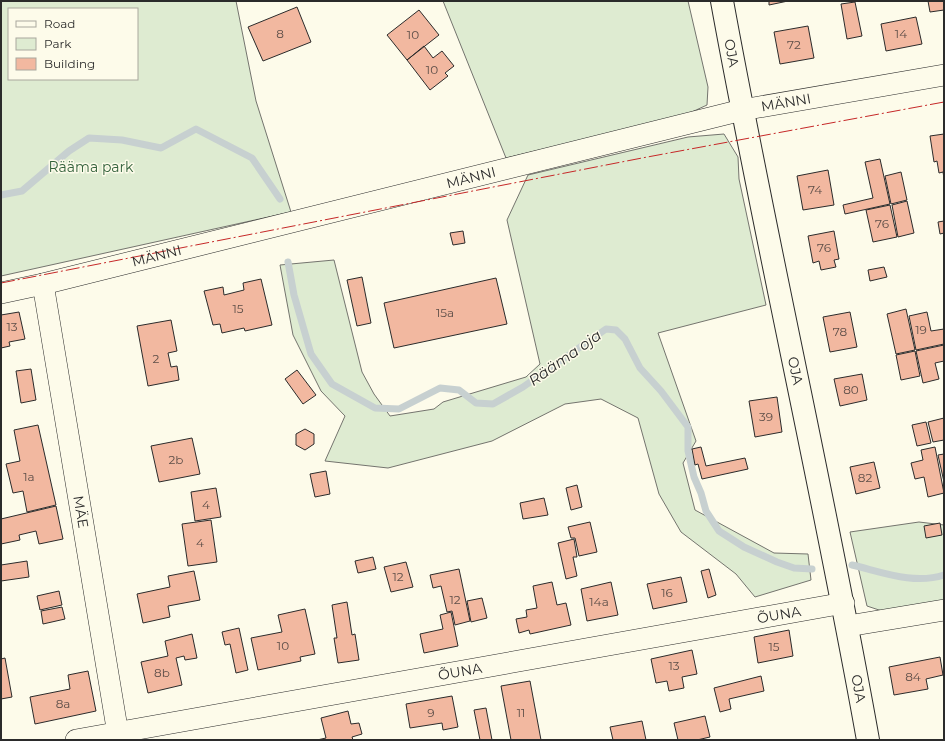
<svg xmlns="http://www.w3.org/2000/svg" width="945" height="741" font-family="Montserrat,sans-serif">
<rect width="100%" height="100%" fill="#fdfbea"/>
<path fill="#deebd1" stroke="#74746e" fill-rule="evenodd" d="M1 1H236L256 101 291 212 1 276ZM9 9H137V79H9Z
M443 1H688L708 87 707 105 681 117 506 158Z
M724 134 738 157 739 179 766 305 658 333 696 441 683 463 695 510 774 553 808 554 811 580 755 597 736 574 681 532 659 494 638 418 601 399 565 404 492 441 388 468 325 461 345 416 321 391 293 335 280 265 334 260 362 372 374 394 390 416 434 409 443 402 526 377 540 364 507 220 528 175 688 137Z
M919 522 944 525V605L888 613 867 606 850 532Z"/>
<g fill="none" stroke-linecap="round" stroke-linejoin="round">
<path stroke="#c7d0d0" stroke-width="7" d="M1 195 22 191 69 151 89 138 122 140 161 148 196 129 252 158 280 199
M288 262 294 295 311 354 332 384 375 408 399 409 440 388 459 390 476 403 493 404 523 387 606 329 616 330 625 339 640 368 661 391 688 427V451L694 477 701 493 706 511 719 531 744 547 777 562 794 568 812 569
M852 565C882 572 914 585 944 575"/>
</g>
<path fill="#f2b8a0" stroke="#2b2b2b" d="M769 1H788L769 5Z
M928 1H944V10L930 12Z
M855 2 862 36 847 39 841 4Z
M297 7 311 42 263 61 248 27Z
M419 10 439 35 407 60 387 35Z
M916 17 922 44 886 51 881 24Z
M808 26 814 58 780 64 774 32Z
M424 46 433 58 442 51 454 66 445 73 448 76 430 90 407 60Z
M944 134V178L943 172 939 173 937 161 934 162 930 136Z
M880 159 890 204 845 214 843 205 873 198 865 162Z
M828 170 834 205 803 210 797 176Z
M901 172 907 200 891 204 885 176Z
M907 201 914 233 898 237 892 205Z
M890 205 897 237 873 242 866 210Z
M944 221V233L940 234 938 222Z
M463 231 465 243 453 245 450 233Z
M834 231 839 259 834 260 836 267 821 270 819 261 813 263 808 236Z
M884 267 887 277 870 281 868 270Z
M362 277 371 323 357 326 347 280Z
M496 278 507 324 394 348 384 303Z
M261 279 272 325 245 331 244 328 222 333 220 324 213 325 204 291 223 287 224 295 244 290 243 283Z
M906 309 915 350 896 354 887 314Z
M19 312 25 339 9 342 10 346 1 348V315Z
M850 312 857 347 830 352 823 317Z
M927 312 931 331 944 329V344L916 350 909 316Z
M171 320 177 351 168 353 171 367 177 366 179 380 148 386 137 326Z
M944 345V361L935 363 939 379 923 383 916 351Z
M915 351 920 376 901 380 896 355Z
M31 369 36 400 21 403 16 371Z
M297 370 316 395 303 404 285 379Z
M862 374 867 400 840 406 834 379Z
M777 397 782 432 755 437 749 401Z
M944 418V440L933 442 928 422Z
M926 422 931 443 917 446 912 425Z
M38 425 56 505 27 512 23 491 13 493 6 464 20 461 14 430Z
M305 429 314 434V444L305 450 296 445V434Z
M192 438 200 474 159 482 151 446Z
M701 447 706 466 745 458 748 469 702 479 698 464 695 465 692 449Z
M935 447 944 493 928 497 924 477 915 479 911 463 923 460 921 450Z
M944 454V482L938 455Z
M874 462 880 488 856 494 850 467Z
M326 471 330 494 315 497 310 474Z
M577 485 582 507 571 510 566 488Z
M216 488 221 517 195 521 191 492Z
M544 498 548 515 523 519 520 503Z
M56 506 63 539 39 544 36 531 19 535 20 540 1 544V519Z
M211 520 217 562 188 566 182 524Z
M590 522 597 552 579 556 575 538H571L568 527Z
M940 523 942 535 926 538 924 526Z
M574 539 577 557H573L577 576 566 579 558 543Z
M373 557 376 569 358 573 355 561Z
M27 561 29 577 1 581V565Z
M406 562 413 587 391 592 384 567Z
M459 569 470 621 455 625 452 611 447 612 441 586 433 588 430 575Z
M709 569 716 595 708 598 701 571Z
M194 571 200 600 168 606 170 617 143 623 137 594 170 587 168 576Z
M681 577 687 602 653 609 647 584Z
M552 582 557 605 566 603 571 625 530 634 529 630 519 633 516 619 527 617 526 610 537 608 533 586Z
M611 582 618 615 587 621 581 589Z
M59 591 62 605 40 610 37 596Z
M482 598 487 618 471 622 467 601Z
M347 602 352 635 355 634 359 660 338 663 334 638H337L332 605Z
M62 607 65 619 43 624 41 611Z
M305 609 315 654 300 657 301 661 258 670 251 638 282 632 278 615Z
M451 612 458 646 424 653 420 634 443 629 440 615Z
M239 628 248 670 236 673 230 644 225 645 222 632Z
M789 630 793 656 758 663 754 637Z
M192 634 197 658 185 660 184 656 176 658 182 685 148 693 141 662 168 656 165 641Z
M692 650 697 674 682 677 684 688 669 691 667 681 656 683 651 659Z
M940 657 943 675 926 679 928 689 894 695 889 667Z
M5 658 12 697 1 699V659Z
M88 671 96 711 35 724 30 697 70 689 68 675Z
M761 676 764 691 729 699 731 709 720 712 714 688Z
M530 681 541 740H511L501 686Z
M452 696 458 727 443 730 442 723 410 728 406 704Z
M486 708 492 740H480L474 710Z
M348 711 351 724 359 723 362 734 352 737 353 740H317L326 738 321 718Z
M705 716 710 737 697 740H678L674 723Z
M642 721 646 740H613L610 727Z"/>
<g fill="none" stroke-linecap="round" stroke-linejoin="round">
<g stroke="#2b2b2b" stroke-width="22">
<g id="street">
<path id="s1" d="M43 284 119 740"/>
<path id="s2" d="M1 293 43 284 742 110 944 75"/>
<path d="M848 626 944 610"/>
<path id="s3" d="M76 740 844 603"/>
</g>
</g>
<g stroke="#2b2b2b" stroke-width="24">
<g id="secondary">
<path id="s4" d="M722 1C767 248 824 493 868 740"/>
</g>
</g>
<use href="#street" stroke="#fdfbea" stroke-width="21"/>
<use href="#secondary" stroke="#fdfbea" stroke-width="22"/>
<path stroke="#c62828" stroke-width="1" stroke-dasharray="14 3 2 3" stroke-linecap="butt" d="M1 283 642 158 944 102"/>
</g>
<g text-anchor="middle" stroke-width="3" stroke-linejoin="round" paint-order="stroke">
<g font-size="12" fill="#5d4e48">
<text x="280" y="38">8</text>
<text x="901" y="38">14</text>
<text x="413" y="39">10</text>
<text x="794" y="49">72</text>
<text x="432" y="74">10</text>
<text x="815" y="194">74</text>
<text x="882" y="228">76</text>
<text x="824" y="252">76</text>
<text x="238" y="313">15</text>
<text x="445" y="317">15a</text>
<text x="12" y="331">13</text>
<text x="921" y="334">19</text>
<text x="840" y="336">78</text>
<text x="156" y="363">2</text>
<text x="851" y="394">80</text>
<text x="766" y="421">39</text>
<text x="176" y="464">2b</text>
<text x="29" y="481">1a</text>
<text x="865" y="482">82</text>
<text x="206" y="509">4</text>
<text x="200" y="547">4</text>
<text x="398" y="581">12</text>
<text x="667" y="597">16</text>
<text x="455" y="604">12</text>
<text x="599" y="606">14a</text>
<text x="283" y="650">10</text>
<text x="774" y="651">15</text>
<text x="674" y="670">13</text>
<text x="162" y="677">8b</text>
<text x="913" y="681">84</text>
<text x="63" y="708">8a</text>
<text x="431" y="717">9</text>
<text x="521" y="717">11</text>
</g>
<g font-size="14" fill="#2b2b2b" stroke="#fdfbea">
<text dy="5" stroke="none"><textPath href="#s4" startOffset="53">OJA</textPath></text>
<text dy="5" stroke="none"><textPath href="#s2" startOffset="808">MÄNNI</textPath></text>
<text dy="5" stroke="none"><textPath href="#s2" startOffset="484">MÄNNI</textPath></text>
<text dy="5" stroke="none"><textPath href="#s2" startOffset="160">MÄNNI</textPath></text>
<text dy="5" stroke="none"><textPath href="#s4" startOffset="377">OJA</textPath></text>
<text dy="5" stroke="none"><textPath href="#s1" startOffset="231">MÄE</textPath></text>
<text dy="5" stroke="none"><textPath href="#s3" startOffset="714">ÕUNA</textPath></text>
<text dy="5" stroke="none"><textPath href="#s3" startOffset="390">ÕUNA</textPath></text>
<text dy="5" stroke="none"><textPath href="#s4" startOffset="701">OJA</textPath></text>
</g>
<g font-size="14" fill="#34623c" stroke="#fdfbea">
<text x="91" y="172">Rääma park</text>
</g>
<g font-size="15" font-style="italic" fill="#2b2b2b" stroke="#fdfbea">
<text transform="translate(565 358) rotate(-35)" y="5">Rääma oja</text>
</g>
</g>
<rect width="945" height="741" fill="none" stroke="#2b2b2b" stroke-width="4"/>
<rect x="8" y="8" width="130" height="72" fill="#fdfbea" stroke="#a9a89e"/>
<rect x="16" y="21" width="20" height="6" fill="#fdfbea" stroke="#a9a89e"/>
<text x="44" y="28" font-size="12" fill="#2b2b2b">Road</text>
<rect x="16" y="38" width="20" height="12" fill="#deebd1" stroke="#a9a89e"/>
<text x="44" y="48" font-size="12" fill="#2b2b2b">Park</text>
<rect x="16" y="58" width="20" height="12" fill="#f2b8a0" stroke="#a9a89e"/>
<text x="44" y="68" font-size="12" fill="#2b2b2b">Building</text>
</svg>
